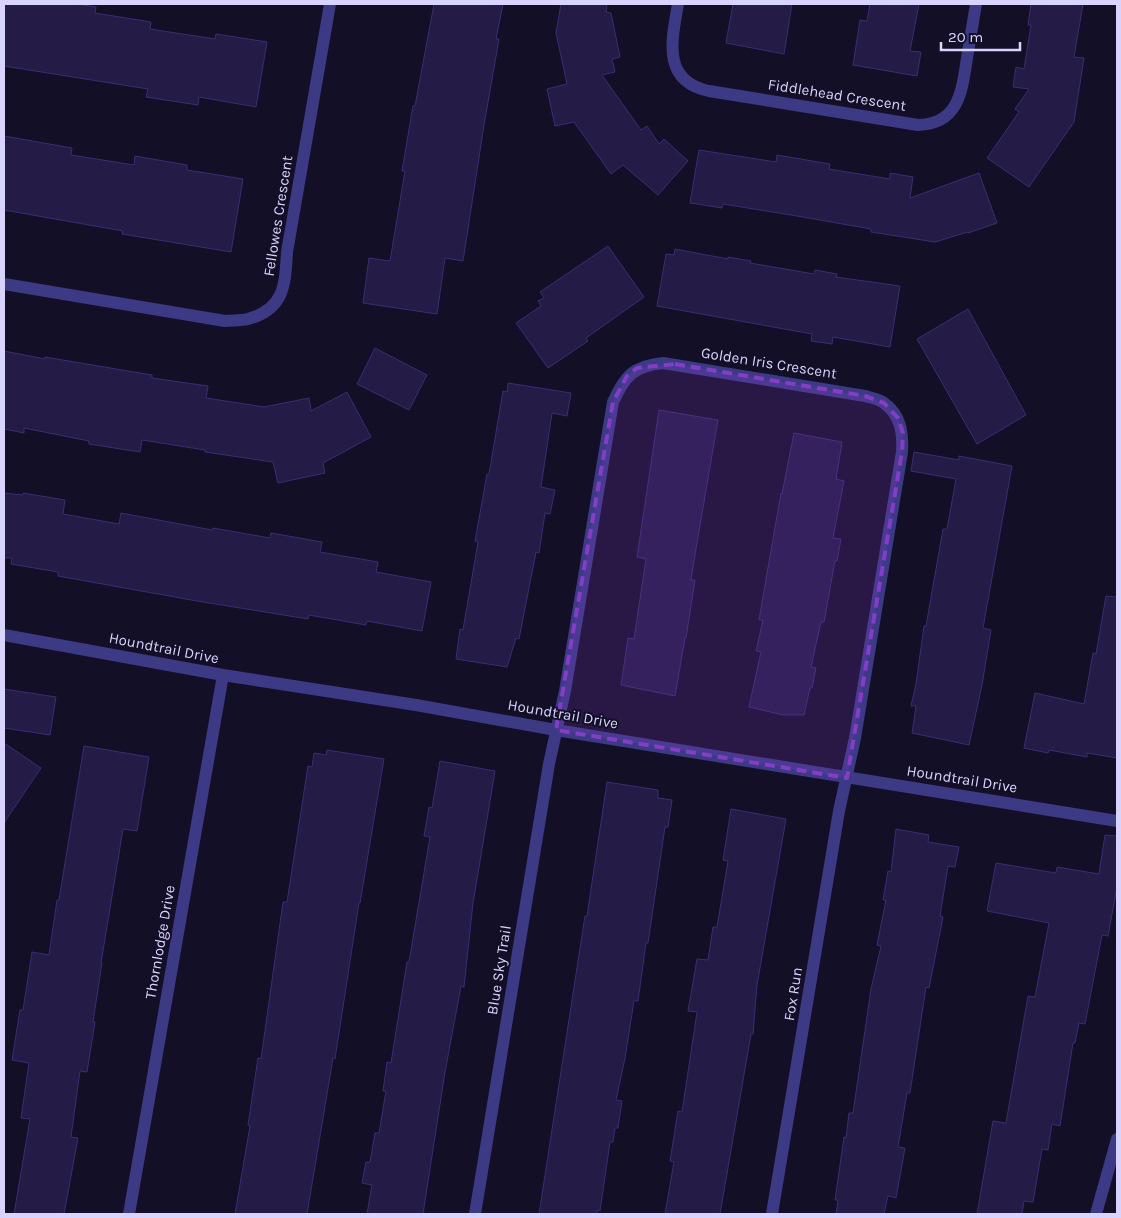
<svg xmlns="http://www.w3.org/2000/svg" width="1121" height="1218" font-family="Karla,sans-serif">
<rect width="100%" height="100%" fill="#130f26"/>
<path fill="#241b47" stroke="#3b2d73" d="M4 4H78L96 7 95 13 151 22 150 29 215 39 216 34 267 42 256 107 199 97 198 105 146 97 148 89 4 66Z
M434 4H503L496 39H499L484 125 463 261 445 258 437 314 363 303 369 258 390 261 405 171H402L413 106H415Z
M561 4H607L606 12 611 13 620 57 612 59 615 72 602 75 641 130 647 126 659 144 664 139 688 161 658 195 623 165 611 174 574 122 555 126 547 89 567 84 556 33Z
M733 4H792L784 54 726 43Z
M870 4H919L910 51 921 52 917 76 853 65 860 20 867 21Z
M1031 4H1083L1074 57 1084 58 1074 122 1029 187 987 158 1019 112 1015 109 1029 89 1013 87 1016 67 1024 69 1031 25H1028Z
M4 136 72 148 71 155 134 165 135 156 187 165V170L243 179 231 252 122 234 123 231 4 210Z
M699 150 776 162 777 155 830 164 829 169 890 179V173L913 177 910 198 979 173 997 223 968 233V232L935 242 871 232V229L797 216 723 204 722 208 690 203Z
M608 246 644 297 586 338 588 341 548 368 516 323 541 306 538 301 544 298 540 292Z
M675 249 728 259V257L751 261 750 263 814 274 815 270 837 274 836 277 900 286 890 347 833 337 832 344 811 341 812 334 657 306 666 254 674 255Z
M968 309 1026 415 977 444 917 339Z
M375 348 427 375 409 410 357 384Z
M4 351 45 359V357L152 375V378L208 386 206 398 264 407 309 398 311 411 347 392 371 437 323 463 325 473 278 483 273 462 205 452V450L142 440 140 452 89 444V441L24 428V433L4 429Z
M508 383 571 393 567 416 552 413 541 487 555 490 550 514 545 513 539 553 536 552 519 639 516 638 507 667 456 659 460 629 463 630 478 542 475 541 487 474H489L503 391 507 392Z
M659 410 718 420 696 549 691 580H695L686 638H685L675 696 621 685 628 638 634 639 646 559 637 557Z
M794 433 842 442 836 479 844 481 833 538 841 539 837 561H835L824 622H821L811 667 816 668 812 688H810L804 715H783L749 707 761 652 756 651 763 620H759L781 493 782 494Z
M914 452 959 460V456L1012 466 983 628 991 630 982 685 969 745 912 733 916 706H911L916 684 924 626H926L943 529H947L956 479 911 471Z
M4 493 22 495 23 493 65 500 63 514 119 524 121 513 212 530 213 528 270 538 271 533 322 542 320 552 378 562 376 572 431 582 422 631 367 621 366 625 309 615 308 619 197 601 58 576V572L11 564 12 558H4Z
M1106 596 1117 597V758L1087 753V757L1049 750 1048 753 1024 748 1035 693 1084 704 1093 653 1096 654Z
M4 689 56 697 50 735 4 728Z
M4 743 41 768 4 823Z
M84 746 149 757 137 831 123 829 101 963H102L93 1022H95L87 1072 80 1071 71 1137 78 1138 64 1214H14L30 1119 21 1118 29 1063 12 1060 20 1010H23L32 952 49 955 57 900H59Z
M327 750 384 759 360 903H359L335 1059 333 1058 307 1214H235L250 1126 248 1125 258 1058 261 1059 283 902H287L308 766 312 767 314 753 326 755Z
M440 761 495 771 473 903 464 987 461 986 445 1072 423 1214H367L372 1185 362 1183 366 1162H370L375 1133H379L386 1091H383L387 1062 391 1063 407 962H409L430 837 424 836 429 807 432 808Z
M607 782 658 790V798L672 800 668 827H665L648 943H646L638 1001H634L625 1058 616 1100 622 1101 618 1128H615L613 1142H610L600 1211 597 1210V1214H539L585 916H587Z
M731 809 786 819 757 985 753 1034H751L720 1214H665L674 1162 670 1161 678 1111 682 1112 697 1012 688 1011 697 959 708 960 713 927H717L728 861 723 860Z
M896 829 929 835 928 842 959 847 955 867 948 866 940 916 943 917 929 988 926 987 910 1093H907L898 1147 905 1148 896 1198 888 1196 884 1214H836L838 1200H835L844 1137 846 1138 849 1113H853L871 989 881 946 877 945 886 900H883L888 871 891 872Z
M1105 835 1117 836V887L1108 936 1102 935 1085 1024 1079 1023 1075 1043H1073L1060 1126 1052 1124 1048 1150 1042 1149 1033 1202 1024 1201 1022 1214H977L993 1121 1006 1123 1028 996 1035 997 1049 923 987 911 996 863 1056 873 1057 867 1099 874Z"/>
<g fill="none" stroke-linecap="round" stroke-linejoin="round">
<path stroke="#3d3a85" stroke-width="12" d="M678 4C672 39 661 81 709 91L918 125C959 124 962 91 967 58 970 40 973 22 976 4
M4 284 225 321C232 320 241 321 248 319 285 309 285 284 287 252L330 4
M4 635 223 675 416 705 556 730 1117 821
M129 1214 223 675
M475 1214 549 764 565 691 613 402C625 376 633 366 663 363L865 396C871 398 879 399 884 403 901 415 903 433 902 452L855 738 839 811 772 1214
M1096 1214 1117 1139"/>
</g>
<path fill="#843dc5" fill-opacity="0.2" stroke="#843dc5" stroke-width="4" stroke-dasharray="10 6" stroke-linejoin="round" d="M675 364 865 396 884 403 898 418 903 433 902 452 847 778 556 730 613 402 627 376 637 368Z"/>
<g text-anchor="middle" stroke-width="4" stroke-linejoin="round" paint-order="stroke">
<g font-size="15" fill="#d9d4ff" stroke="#130f26">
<text transform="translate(837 95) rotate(9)" y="5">Fiddlehead Crescent</text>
<text transform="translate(278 216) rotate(-81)" y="5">Fellowes Crescent</text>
<text transform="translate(769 363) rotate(9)" y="5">Golden Iris Crescent</text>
<text transform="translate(164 648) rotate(11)" y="5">Houndtrail Drive</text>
<text transform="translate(563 714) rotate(10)" y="5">Houndtrail Drive</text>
<text transform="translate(962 779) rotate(9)" y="5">Houndtrail Drive</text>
<text transform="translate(160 942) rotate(-80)" y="5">Thornlodge Drive</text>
<text transform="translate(499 970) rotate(-81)" y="5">Blue Sky Trail</text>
<text transform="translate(793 994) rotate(-81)" y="5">Fox Run</text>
</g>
</g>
<rect width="1121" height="1218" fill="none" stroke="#d9d4ff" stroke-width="10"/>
<path d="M941 42v8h79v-8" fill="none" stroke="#d9d4ff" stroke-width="2.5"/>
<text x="948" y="42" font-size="15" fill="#d9d4ff" stroke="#130f26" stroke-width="4" paint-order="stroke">20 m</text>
</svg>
